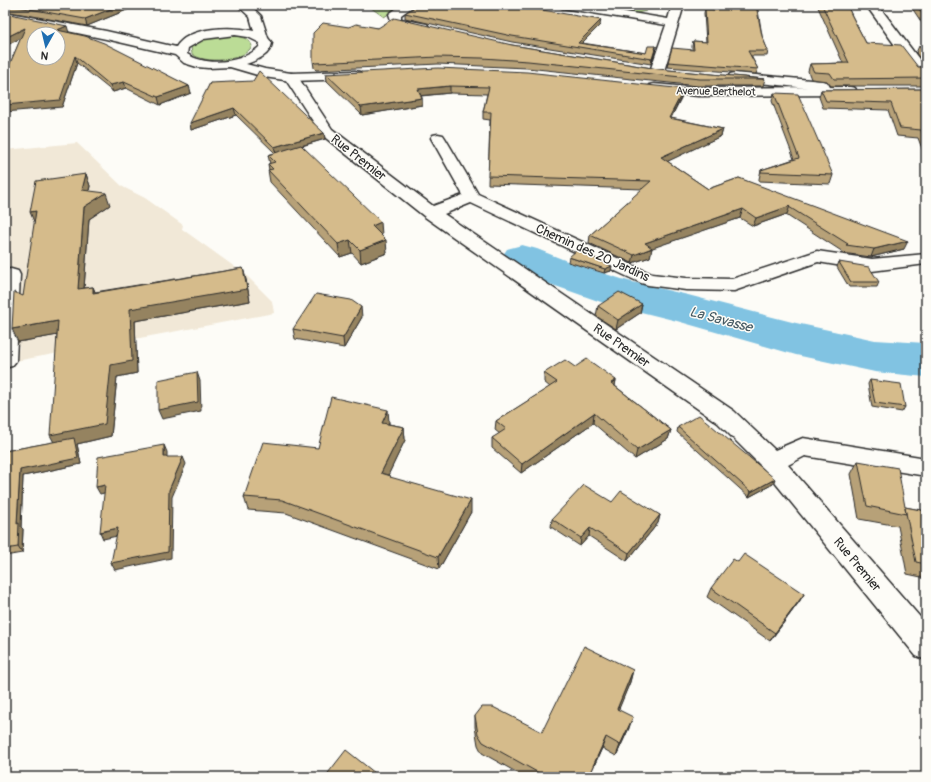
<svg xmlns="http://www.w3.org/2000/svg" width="931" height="782" font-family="Pangolin,sans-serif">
<rect width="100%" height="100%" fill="#fdfcf7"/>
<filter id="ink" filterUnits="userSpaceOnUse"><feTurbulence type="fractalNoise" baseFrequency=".025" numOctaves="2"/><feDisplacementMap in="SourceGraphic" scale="8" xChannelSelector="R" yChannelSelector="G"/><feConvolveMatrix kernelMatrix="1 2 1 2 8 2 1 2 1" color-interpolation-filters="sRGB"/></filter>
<g filter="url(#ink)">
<path fill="#f1e8d7" d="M77 143 123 187 145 198 183 225 182 229 246 275 272 301 274 313 16 361 19 346 13 343 20 269 5 271V150Z"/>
<path fill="#bbdc96" stroke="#738460" d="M367 5H403L384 17Z
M612 5H649L646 11 637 13 619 10Z
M222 36C232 36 249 35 252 46 244 62 204 64 192 54L191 47C200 39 211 37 222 36Z"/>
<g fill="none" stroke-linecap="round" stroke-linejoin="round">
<path fill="#81c3e2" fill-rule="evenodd" d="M522 245 537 249 577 265 628 281 688 295 796 323 875 340 926 343V377L875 372 796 355 677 321 601 302 547 283 507 267 501 258 507 249Z"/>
<g stroke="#2b2b2b" stroke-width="3">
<path id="minor" d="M401 5H415L401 15V19L427 24 429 27 427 30 423 31 392 23 389 14Z
M556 5H583L668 19 672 5H684L664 71 662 74H652L650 71 666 25 562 8Z
M866 5H878L925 67 926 69 925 73H915Z
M291 73 296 74 332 129 433 206 463 195 431 138 433 135 438 134 443 135 445 138 478 194 652 274 686 278 732 279 817 251 872 259 926 254V264L872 271 818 262 734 291 686 290 648 285 641 283 471 203 444 214 734 411 775 450 803 438 926 458V476L805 456 788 465 926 624V660L916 656 764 469 718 423 425 217 322 135 284 77 286 74Z
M735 73 822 81 827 82 833 92 831 95H821L817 89 730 80 728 77 730 74Z
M11 269 18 271 20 275 16 361 12 366 5 368V270Z"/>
</g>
<g stroke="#2b2b2b" stroke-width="3">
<path id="secondary" d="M237 5H250L261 16 268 38 272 43C270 56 257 60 246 64L265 69 291 73 355 71 360 72 362 75 360 78 355 79 291 81 264 77 230 67 208 68 197 67 184 63 175 55 106 39 5 18V12L106 31 176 47C189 26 232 26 254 31L250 17ZM235 35 248 37 260 43 259 47C243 63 206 67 187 54L188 48 204 39Z
M654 84 698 88 850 87 855 88 857 91 855 94 850 95 698 96 649 91 647 88 649 85Z"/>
</g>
<use href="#minor" fill="#fdfcf7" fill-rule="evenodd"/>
<use href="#secondary" fill="#fdfcf7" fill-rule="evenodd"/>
</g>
<path fill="#b7a178" stroke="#2b2b2b" d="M5 5H139L87 26 5 11Z
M715 5H759L758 10 762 36 768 51 767 56H751L758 69 756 74 667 67 668 62 692 50V46L693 41 706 42 704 13 705 9 716 10Z
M817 5H847L852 16 866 43 918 67H926L916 53 919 46H926V86H831L827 81 811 79 808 71 810 64 843 63Z
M910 5H926V29Z
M464 8 600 25 582 43 646 53 656 46 655 51 651 64 512 42 405 18V13Z
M5 13 69 32 189 86 191 93 160 105 126 88 113 92 77 63 62 107 8 76 6 73 21 38 5 46Z
M349 27 378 28 512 45 658 69 765 79 763 86H698L527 68 482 66 438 64 316 70 314 68 313 61Z
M326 74 684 89 682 96 671 118 723 129 721 136 667 161 708 189 739 178 904 249 871 257 842 253 843 252 786 215 787 214 753 226 740 218 651 248H652L650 257 632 263 589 243 590 235 643 189 488 184 490 120 483 119V112L487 94 450 93 421 96 422 98V105L362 115 327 81Z
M210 83 324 133 325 139 302 146 382 235H381L387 253 361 263 352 253 340 257 270 182 268 170H269L268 164H270L268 155 275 153 236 115 191 130Z
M926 89V159L918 138 897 136 888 110 823 108 819 97 821 90Z
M774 93 833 175 830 184 759 181V179L761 170 794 159 772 101Z
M86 174 90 186 89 191 110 205 89 219 84 288 93 287 95 292 243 268 246 280 250 301 135 321 137 373 117 377 111 436 77 444 81 464 23 476 21 527 23 529 22 553 5 556V451L54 442 57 335 18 342 23 296Z
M569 257 611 271 604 273 568 262Z
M839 262 879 282 877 287H849L837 267Z
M642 304 640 313 616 329 596 316 598 306Z
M362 317 344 348 295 339 293 329Z
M575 367 616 380 615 386 671 430 668 439 635 459 593 423 521 473 492 448V438L500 434 495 430 496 421 550 387 544 382V373Z
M870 380 905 407 902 412 872 407 868 384Z
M389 422V424L404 427 405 440 388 475 391 478 471 512 439 569 286 513 248 510 244 497 318 448Z
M678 427 773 484 749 497 677 432Z
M858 461 905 507 926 511V578L907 574 898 526 859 519 851 474Z
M612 502 660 515 658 523 627 561 589 536 580 546 551 527 552 519Z
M738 562 804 594 799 602 770 641 707 597 711 588Z
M633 670 630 682 618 710 629 728 616 756 602 748 589 777H525L482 753 478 745 475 727V716L542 732Z"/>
<path fill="#958361" stroke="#2b2b2b" d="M121 5H139L87 26 85 19Z
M601 20 600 25 578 47V43Z
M67 26 69 33 57 30Z
M25 28 27 35 5 46V38Z
M656 46 655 51 651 64 652 59Z
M75 56 77 63 62 107 5 112V105Z
M124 82 126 88 113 92 110 85Z
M189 86 191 93 160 105 158 97Z
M450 86V93L418 96V89Z
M684 89 682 96 667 125 669 118Z
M422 98V105L362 115 361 107Z
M234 108 236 115 191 130 190 123Z
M723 129 721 136 660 165 661 157Z
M324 133 325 139 276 153 274 147Z
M86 174 90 186 86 202 82 190Z
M106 193 110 205 89 219 83 302 78 289 84 207Z
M790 206 787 214 753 226 756 218Z
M743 209 740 218 644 251 645 243Z
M36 211 35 224 30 212Z
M381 222 382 235 373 238 372 226Z
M350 240 352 253 340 257 338 244Z
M386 240 387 253 361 263 360 250Z
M908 241 904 249 871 257 874 249Z
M652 248 650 257 632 263 634 255Z
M612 266 611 271 604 273 605 269Z
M243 268 246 280 250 301 135 321 137 373 117 377 111 436 77 444 81 464 23 476 21 527 23 529 22 553 18 547 17 524 20 470 57 448 50 435 111 365 130 309Z
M93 287 98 299 93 293Z
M642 304 640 313 616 329 618 320Z
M361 307 362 317 344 348 343 338Z
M58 321 64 334 18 342 12 329Z
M197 372 200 381 201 411 162 419 158 410Z
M616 380 614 390 611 383Z
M388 410 389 422 383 435 382 423Z
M594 413 593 423 521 473 522 464Z
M404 427 405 440 383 486 381 473Z
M671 430 668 439 635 459 637 450Z
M164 445 167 452V464L164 457Z
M183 457 186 464 172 497 171 558 115 570 111 563 169 490Z
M775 479 773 484 749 497 751 492Z
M105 485 108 492 100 494 96 487Z
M471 500V512L439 569 438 557Z
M660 515 658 523 627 561 629 553Z
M118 528 122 535 103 539 100 532Z
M590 528 589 536 580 546 581 538Z
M804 594 799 602 770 641 775 633Z
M633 670 630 682 614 721 617 709Z
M633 717 629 728 616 756 620 745Z
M606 737 602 748 589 777H588Z"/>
<path fill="#d5bb8b" stroke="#2b2b2b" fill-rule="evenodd" d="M7 5H121L85 19Z
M418 5H446L464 8 468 5H513L601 20 578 43 646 53 648 46H656L652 59 512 36 405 13Z
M717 5H759H756L762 36 768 51H748L758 69 668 62 672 48 694 50 693 41 707 42 705 9 717 10Z
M822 5H847L852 16 866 43 901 45 918 67H926V78L834 79 830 73 814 72 810 64 849 63Z
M916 5H926V19Z
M5 13 67 26 57 30 85 36 104 43 189 86 158 97 124 82 110 85 75 56 60 100 5 105V82L9 74 6 73 25 28 5 38ZM34 34H58V58H34Z
M394 18 512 45 658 69 765 79H700L528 61 482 58 438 57 315 63 313 61V33L323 23 349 27 356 24 378 28Z
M919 46H926V56Z
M438 68 527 72 684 89 669 118 723 129 661 157 708 189 739 178 908 241 874 249 846 245 848 244 789 207 790 206 756 218 743 209 645 243 652 248 634 255 590 235 651 181 488 176 491 112H483L489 87 450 86 418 89 422 98 361 107 326 74Z
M259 71 324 133 274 147 234 108 190 123 210 83 253 81Z
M926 89V143L921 130 900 128 891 103 826 101 821 90Z
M774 93 798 94 833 175 761 172V170L799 158Z
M301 145 381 222 372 226 386 240 360 250 350 240 338 244 268 170 273 169 268 164 275 162 268 155Z
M86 174 82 190 106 193 84 207 78 289 93 287V293L243 268 247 289 130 309 132 361 111 365 105 424 50 435 58 321 12 329 14 292 23 296 36 211 30 212 36 181Z
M577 250 612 266 605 269 569 257Z
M839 262 869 267 879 282H851Z
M619 292 642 304 618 320 598 306Z
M316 294 351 300 361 307 343 338 293 329Z
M587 359 616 380 611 383 671 430 637 450 594 413 522 464 492 438 506 429 496 421 557 382 544 373 565 360 575 367Z
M197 372 198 402 158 410V380Z
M870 380 901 384 905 407 875 403Z
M331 397 388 410 382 423 404 427 381 473 391 476 390 477 471 500 438 557 282 500 244 497 263 442 318 448Z
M699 415 775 479 751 492 678 427Z
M74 438 78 458 20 470 17 524 19 523 18 547 5 549V451Z
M164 445V457H183L169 490 168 552 111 563 118 528 100 532 105 485 96 487 98 457Z
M858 461 898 468 905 507 926 511V564L916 562 905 508 906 514 867 506Z
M584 485 612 502 621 491 660 515 629 553 590 528 581 538 552 519Z
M744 554 804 594 775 633 711 588 733 559 738 562Z
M584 646 633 670 617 709 633 717 620 745 606 737 588 777H546L483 742 478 734 475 716 482 707H493L542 732Z
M346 750 380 777H325Z"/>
</g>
<g text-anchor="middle" stroke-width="3" stroke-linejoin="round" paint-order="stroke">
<g font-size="11" fill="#2b2b2b" stroke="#fdfcf7">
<text transform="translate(716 91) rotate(1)" y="4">Avenue Berthelot</text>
</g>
<g font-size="13" fill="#2b2b2b" stroke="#fdfcf7">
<text transform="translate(359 157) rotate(38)" y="5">Rue Premier</text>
<text transform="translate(593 252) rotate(24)" y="5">Chemin des 20 Jardins</text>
<text transform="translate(622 345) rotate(35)" y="5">Rue Premier</text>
<text transform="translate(858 564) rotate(50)" y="5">Rue Premier</text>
</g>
<g font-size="14" font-style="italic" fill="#455962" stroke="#fdfcf7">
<text transform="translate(721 319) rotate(15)" y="5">La Savasse</text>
</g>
</g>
<rect width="931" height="782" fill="none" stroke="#fdfcf7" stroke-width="20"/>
<rect x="10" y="10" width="911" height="762" fill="none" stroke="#2b2b2b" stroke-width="1.5" filter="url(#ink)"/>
<g transform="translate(46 46) rotate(188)"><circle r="19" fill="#fdfcf7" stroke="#a9a8a5"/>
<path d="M0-3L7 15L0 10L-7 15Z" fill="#1f6fb2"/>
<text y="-6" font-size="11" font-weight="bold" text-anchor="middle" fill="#2b2b2b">N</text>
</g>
</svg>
